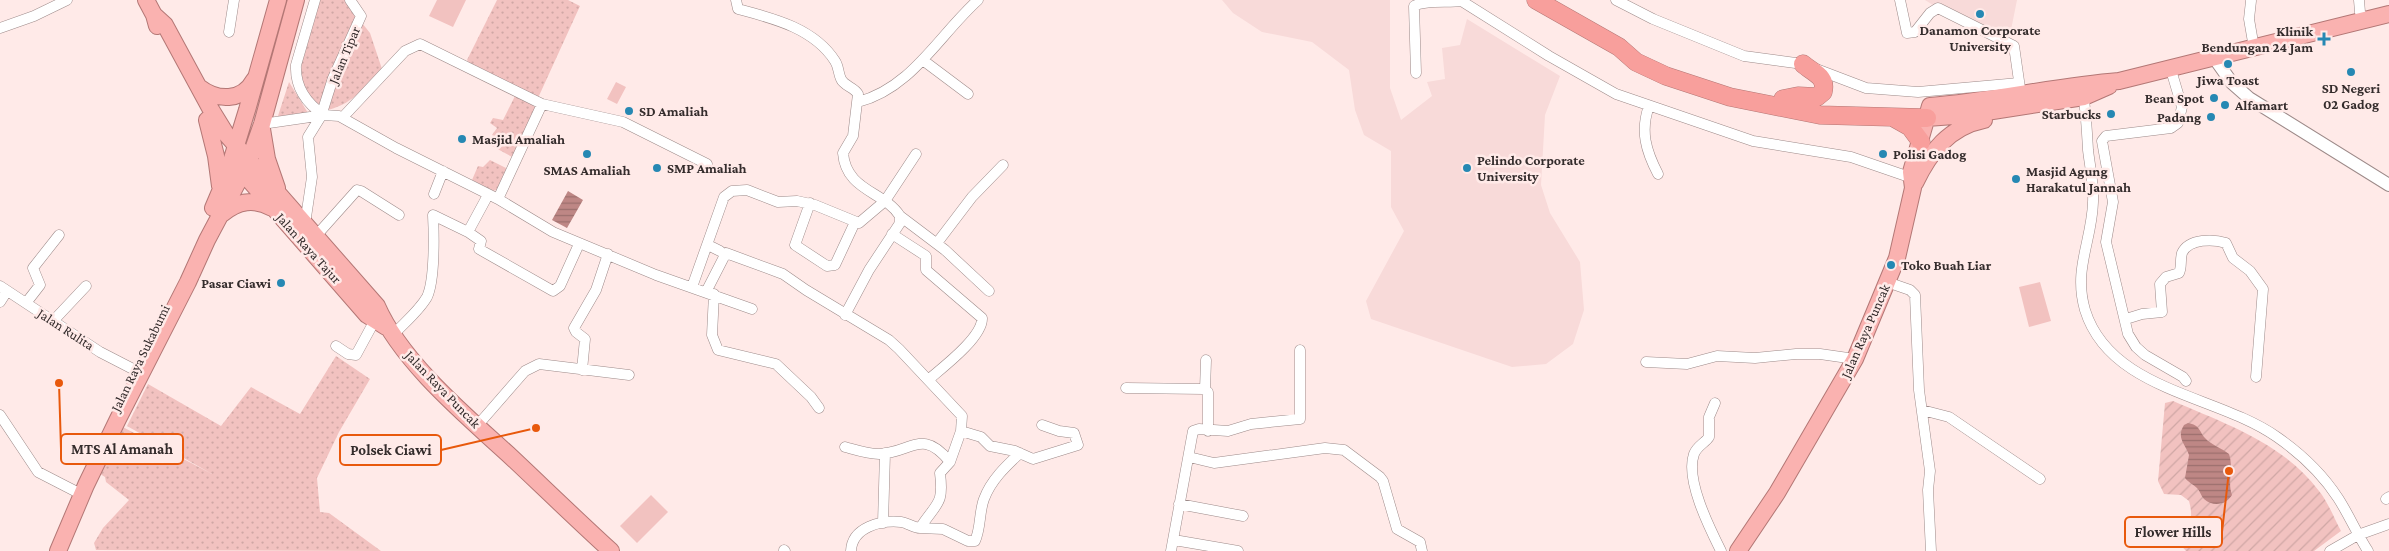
<svg xmlns="http://www.w3.org/2000/svg" width="2389" height="551" font-family="'Crimson Pro',serif">
<defs>
<pattern id="grass-dots" width="8" height="8" patternUnits="userSpaceOnUse" patternTransform="scale(1.25)"><rect width="8" height="8" fill="#f2c2c0"/><path d="M2 2h.1M6 6h.1" fill="none" stroke="#d0a7a5" stroke-width="1.8" stroke-linecap="round"/></pattern>
<pattern id="garden-furrows" width="10" height="10" patternUnits="userSpaceOnUse" patternTransform="scale(1.25)"><rect width="10" height="10" fill="#f2c2c0"/><path d="M-1 1l2-2M0 10L10 0M9 11l2-2" fill="none" stroke="#d0a7a5"/></pattern>
<pattern id="water-rules" width="6" height="5" patternUnits="userSpaceOnUse" patternTransform="scale(1.25)"><rect width="6" height="5" fill="#be8785"/><path d="M0 2.5h6" fill="none" stroke="#9b6f6d"/></pattern>
</defs>
<rect width="100%" height="100%" fill="#ffeae8"/>
<path fill="#f8dad9" d="M1222 0H1390V88L1401 120 1432 96 1427 82 1445 79 1442 48 1460 45 1467 19 1560 76 1545 115 1541 185 1550 213 1580 262 1584 310 1573 344 1546 364 1512 367 1371 319 1366 301 1404 231 1391 207V151L1364 135 1355 110 1349 70 1312 42 1262 32 1233 13Z
M1925 0H2017L2011 30 1986 33 1968 27Z"/>
<path fill="url(#grass-dots)" d="M317 0H346L357 19 319 107C314 103 307 99 305 93 294 65 311 28 317 0Z
M497 0H568L580 6 538 98 471 65 467 60Z
M362 23 370 33 382 69C363 89 352 105 324 111Z
M289 82 308 113 277 119Z
M515 96 532 104 536 109 514 158 492 146 497 137 492 135 497 128 490 123 493 118 503 120Z
M490 160 508 169 499 189 493 191 472 180 478 166 483 167Z
M336 356 370 379 339 432 317 478 320 512 329 513 381 551 96 550 94 543 103 528 129 500 106 482 105 477 97 472 119 425 212 474 127 426 148 384 221 426 251 387 300 414Z"/>
<path fill="url(#garden-furrows)" d="M2173 401C2226 424 2283 443 2319 491 2328 502 2334 518 2341 531L2314 551H2186L2178 542C2190 529 2194 518 2189 501L2181 495 2164 494 2158 481 2165 403Z"/>
<path fill="#f2c2c0" d="M437 0H466L453 27 429 16Z
M616 82 626 87 617 104 607 99Z
M2040 282 2051 321 2029 327 2019 287Z
M651 495 668 512 637 543 620 526Z"/>
<path fill="url(#water-rules)" d="M568 191 583 200 567 228 552 220Z
M2188 423C2200 425 2199 431 2205 438 2211 445 2222 448 2229 454 2234 469 2227 481 2232 495 2226 505 2213 507 2204 499 2201 496 2200 491 2197 488 2193 484 2189 483 2185 478L2189 455C2185 443 2176 438 2184 425Z"/>
<g fill="none" stroke-linecap="round" stroke-linejoin="round">
<g stroke="#9d8a89" stroke-width="11">
<path id="minor" d="M315 0 296 65C295 86 306 103 324 115
M736 0 738 9C772 18 814 28 835 61 839 67 838 73 841 79 844 86 854 87 858 94L853 136 843 153C846 191 884 191 900 216V223L869 270 845 315
M1460 0 1549 56 1616 94 1753 141 1851 157 1915 179
M1616 0 1653 19 1744 56 1803 64 1866 88 1918 92 2019 83
M1900 0 1907 33 1915 32 1930 13 1938 8 2014 46 2020 88
M2359 0 2360 12 2364 20
M2251 1 2249 19 2254 48
M0 28 34 16 67 0
M229 32 234 0
M924 61 968 94
M2171 70 2182 107 2178 123 2171 128 2106 136 2102 141 2113 202 2106 242 2128 334 2136 347 2145 355 2183 377 2186 381
M1416 73 1414 6C1425 0 1448 3 1462 1
M2083 93C2086 112 2087 131 2088 150 2090 167 2094 185 2093 202 2092 241 2073 269 2085 310 2110 391 2218 395 2277 437 2300 453 2323 475 2338 498 2349 515 2357 534 2368 551
M858 102C912 88 939 35 978 0
M1649 106C1640 131 1646 151 1658 174
M343 117 405 51 420 44 542 104 623 122 707 164
M262 124 324 115 339 116 396 148 498 199 553 232 656 275 752 309
M434 194 443 171
M498 199 542 104
M810 203 795 245 827 266 835 265 855 222
M900 216 945 250 989 291
M305 224 312 177 308 137 321 116 333 78 361 16 350 0
M468 232 481 241 479 249 553 291 560 286 579 244
M892 234 926 256V270L982 318C983 337 942 368 928 380
M315 237 357 190 361 191 399 215
M937 243 972 197 1003 165
M708 245 720 251
M1887 282 1910 290 1915 295 1919 390 1930 471 1928 490 1931 551
M0 286 100 352 133 369
M692 287 724 197 732 191 747 190 778 202 797 201 815 205 859 223 885 201 916 154
M706 292 726 253 783 274 806 290 889 340 899 349 962 416 961 431 981 437 990 446 1015 451 1033 459 1078 445 1074 433 1059 431 1042 425
M714 294 712 335 718 350 776 364 811 397 819 408
M0 302 7 291
M26 303 40 285 33 268 59 235
M2126 319 2142 314 2162 312 2160 284 2166 277 2179 273C2182 267 2180 260 2182 253 2189 238 2214 239 2226 243L2233 258 2250 271 2263 289 2256 377
M54 320 86 286
M393 335C404 323 419 311 427 297 435 280 434 234 433 215L468 232 488 195
M336 346 348 354 356 355 375 320
M1206 360 1205 390 1208 392V431
M1646 362 1687 364 1717 356 1755 358 1796 354H1820L1855 359
M582 370 585 339 576 332 574 328 596 290 608 254
M1126 388 1204 389
M1715 403 1709 417V437C1705 443 1697 446 1694 454 1685 479 1709 527 1721 551
M1922 410 1949 417 2040 479
M0 415 38 472 75 491
M477 426 525 371 539 364 629 375
M845 447C856 450 868 454 879 454 911 453 922 427 950 462
M1189 457 1214 463 1325 448 1344 450 1380 477 1383 481 1397 529 1420 542 1422 551
M2386 499 2389 497
M1179 504 1243 516
M883 523 885 453
M920 528 943 529 968 541H975C981 528 979 512 984 499 991 480 1006 466 1020 453
M1174 540 1238 551
M784 550 785 551
M851 551C852 527 881 520 901 522 908 523 914 528 920 528 937 502 944 505 940 473L950 462 961 431
M1171 551 1193 431 1199 429 1228 431 1251 424 1300 419V350
M2330 551 2358 535 2389 524"/>
</g>
<g stroke="#9d8a89" stroke-width="14">
<path id="tertiary" d="M2215 59 2232 83 2249 98 2389 185"/>
</g>
<g stroke="#b37775" stroke-width="18">
<path id="trunk" d="M146 0 154 15 157 26
M154 15 165 25 210 108 226 134 377 306C401 361 464 414 508 454 542 486 576 519 611 551
M199 87C217 101 242 102 254 80
M1927 118 1967 115 2084 97 2109 86
M207 120 216 156 220 186
M262 129 267 159 277 188
M237 166 367 315 386 327
M1915 183C1930 152 1949 127 1984 120
M213 208 227 175 247 110 278 0
M222 214C238 201 254 198 272 208
M58 551 86 485 118 419 188 282 207 240 249 161 262 124 296 0
M1738 551 1777 493 1855 359 1897 258 1913 188 1911 172 1930 106C1993 101 2055 86 2119 81L2389 14"/>
</g>
<g stroke="#b37775" stroke-width="19">
<path id="motorway" d="M1536 0 1619 47 1636 62 1666 76 1730 97 1820 115 1927 118
M1783 99 1798 96 1817 97 1823 92C1827 76 1813 73 1803 64
M1894 118 1910 127 1921 142"/>
</g>
<use href="#minor" stroke="#fff" stroke-width="10"/>
<use href="#tertiary" stroke="#fff" stroke-width="12"/>
<use href="#trunk" stroke="#fab2b0" stroke-width="16"/>
<use href="#motorway" stroke="#f89f9c" stroke-width="18"/>
</g>
<g fill="#2688b3" stroke="#ffeae8" stroke-width="2">
<circle cx="1980" cy="14" r="5"/>
<path d="M2321.5 31.5h5v5h5v5h-5v5h-5v-5h-5v-5h5z"/>
<circle cx="2228" cy="64" r="5"/>
<circle cx="2351" cy="72" r="5"/>
<circle cx="2214" cy="98" r="5"/>
<circle cx="2225" cy="105" r="5"/>
<circle cx="629" cy="111" r="5"/>
<circle cx="2111" cy="114" r="5"/>
<circle cx="2211" cy="117" r="5"/>
<circle cx="462" cy="139" r="5"/>
<circle cx="587" cy="154" r="5"/>
<circle cx="1883" cy="154" r="5"/>
<circle cx="657" cy="168" r="5"/>
<circle cx="1467" cy="168" r="5"/>
<circle cx="2016" cy="179" r="5"/>
<circle cx="1891" cy="265" r="5"/>
<circle cx="281" cy="283" r="5"/>
</g>
<g text-anchor="middle" stroke-width="5" stroke-linejoin="round" paint-order="stroke">
<g font-size="14" font-weight="bold" fill="#342c2c" stroke="#ffeae8" text-anchor="start">
<text x="1980" y="35" text-anchor="middle">Danamon Corporate<tspan x="1980" dy="16">University</tspan></text>
<text x="2313" y="36" text-anchor="end">Klinik<tspan x="2313" dy="16">Bendungan 24 Jam</tspan></text>
<text x="2228" y="85" text-anchor="middle">Jiwa Toast</text>
<text x="2351" y="93" text-anchor="middle">SD Negeri<tspan x="2351" dy="16">02 Gadog</tspan></text>
<text x="2204" y="103" text-anchor="end">Bean Spot</text>
<text x="2235" y="110">Alfamart</text>
<text x="639" y="116">SD Amaliah</text>
<text x="2101" y="119" text-anchor="end">Starbucks</text>
<text x="2201" y="122" text-anchor="end">Padang</text>
<text x="472" y="144">Masjid Amaliah</text>
<text x="1893" y="159">Polisi Gadog</text>
<text x="1477" y="165">Pelindo Corporate<tspan x="1477" dy="16">University</tspan></text>
<text x="667" y="173">SMP Amaliah</text>
<text x="587" y="175" text-anchor="middle">SMAS Amaliah</text>
<text x="2026" y="176">Masjid Agung<tspan x="2026" dy="16">Harakatul Jannah</tspan></text>
<text x="1901" y="270">Toko Buah Liar</text>
<text x="271" y="288" text-anchor="end">Pasar Ciawi</text>
</g>
<g font-size="14" fill="#342c2c" stroke="#ffeae8">
<text transform="translate(344 55) rotate(-67)" y="5">Jalan Tipar</text>
<text transform="translate(309 248) rotate(48)" y="5">Jalan Raya Tajur</text>
<text transform="translate(66 329) rotate(33)" y="5">Jalan Rulita</text>
<text transform="translate(1865 331) rotate(-66)" y="5">Jalan Raya Puncak</text>
<text transform="translate(140 358) rotate(-64)" y="5">Jalan Raya Sukabumi</text>
<text transform="translate(443 389) rotate(46)" y="5">Jalan Raya Puncak</text>
</g>
</g>
<path fill="none" stroke="#e8590c" stroke-width="2" d="M59 383L61 449M536 428L441 450M2229 471L2222 532"/>
<g fill="#e8590c" stroke="#ffeae8" stroke-width="2">
<circle cx="59" cy="383" r="5"/>
<circle cx="536" cy="428" r="5"/>
<circle cx="2229" cy="471" r="5"/>
</g>
<g fill="#ffeae8" stroke="#e8590c" stroke-width="2">
<rect x="61" y="434" width="122" height="30" rx="5"/>
<rect x="340" y="435" width="101" height="30" rx="5"/>
<rect x="2125" y="517" width="97" height="30" rx="5"/>
</g>
<g font-size="15" text-anchor="middle" font-weight="bold" fill="#342c2c">
<text x="122" y="454">MTS Al Amanah</text>
<text x="391" y="455">Polsek Ciawi</text>
<text x="2173" y="537">Flower Hills</text>
</g>
</svg>
